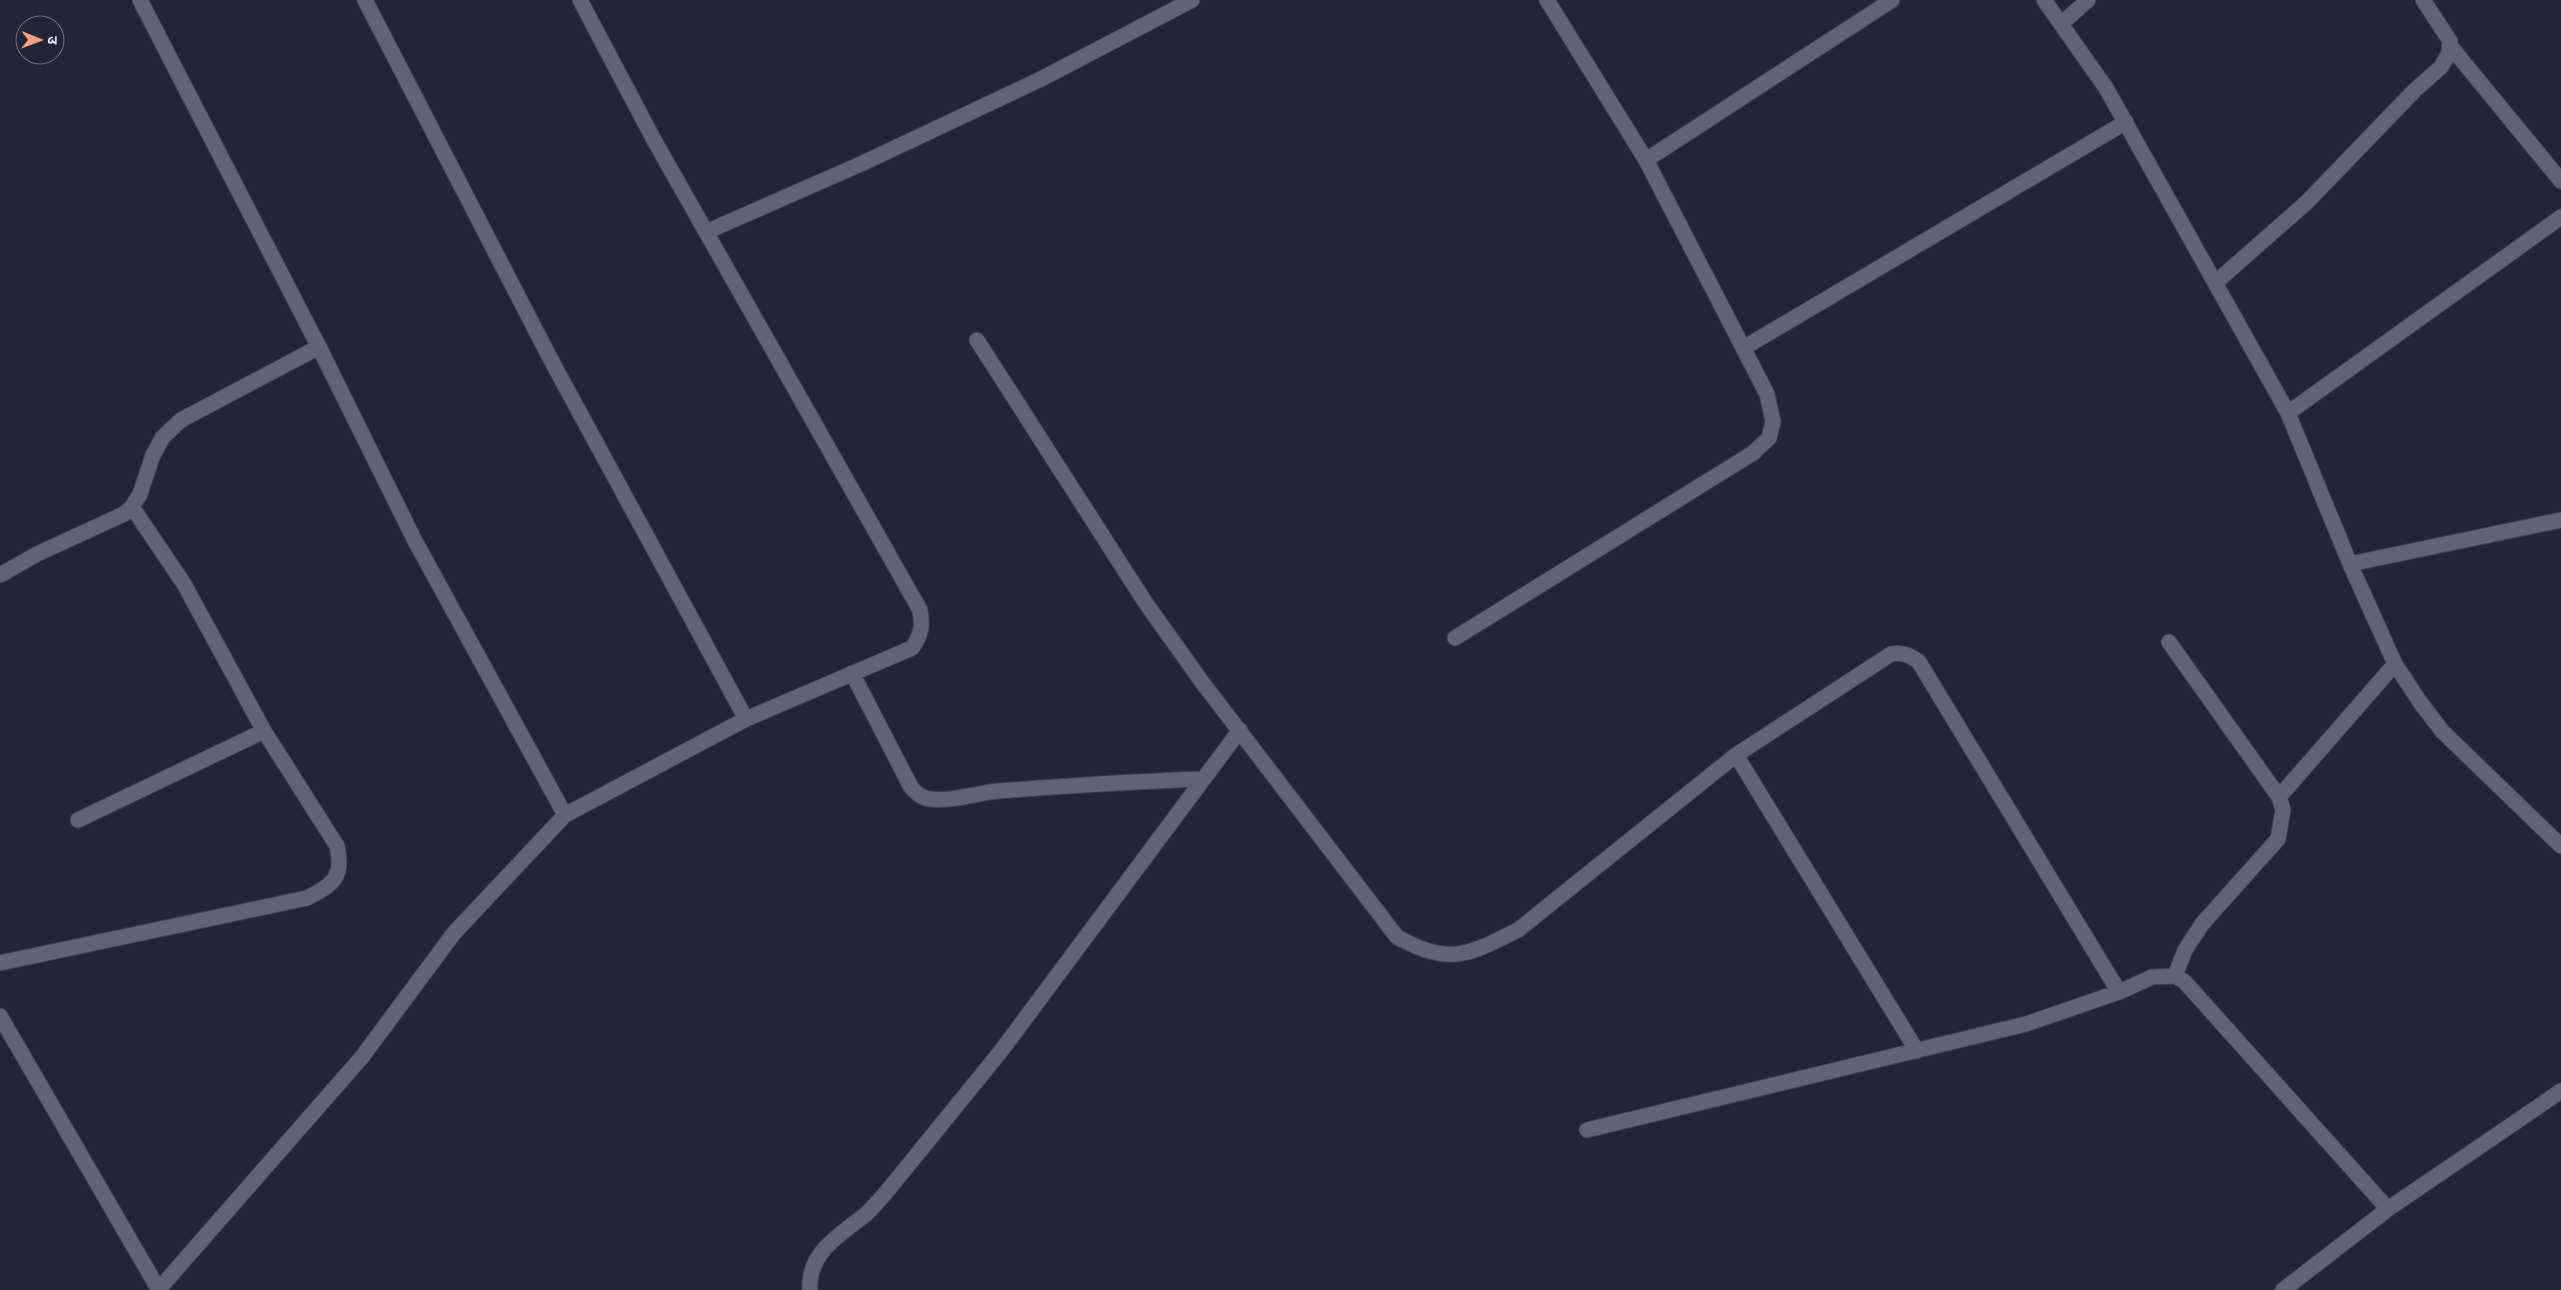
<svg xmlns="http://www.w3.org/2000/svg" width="2561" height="1290" font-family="'Playfair Display','Noto Sans Devanagari',serif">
<rect width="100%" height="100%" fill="#232536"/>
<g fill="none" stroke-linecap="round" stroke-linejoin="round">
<g stroke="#3d3f4d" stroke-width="17">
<path id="minor" d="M140 0 319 347 414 539 565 815
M365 0 550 358 746 719
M2044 0 2106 88 2288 413 2350 564 2395 664 2420 702 2442 731 2561 846
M2061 24 2088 0
M2451 47 2561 181
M1646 160 1892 0
M706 232 863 163 1041 79 1192 0
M2215 283 2307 202 2415 90 2441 67 2449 53 2450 41 2423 0
M977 340 1145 602 1202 682 1397 937C1450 966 1468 955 1518 930L1736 755 1891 654C1903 652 1910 655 1919 662L2119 992
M1745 347 2126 122
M2288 413 2561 217
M2350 564 2561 520
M0 575 37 554 124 514 132 507 140 494 153 455 163 437 181 420 319 347
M1455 638 1753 453 1769 438 1773 422 1767 394 1646 160 1547 0
M2169 642 2279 797 2283 810 2278 839 2202 924 2185 950 2175 976
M852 673 911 787C916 793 921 798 930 799 951 802 976 793 998 791 1066 786 1135 781 1203 779
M1736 755 1917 1051
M2279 797 2395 664
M78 820 264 731
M0 963 307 898C333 885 344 877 337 846L264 731 184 584 132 507
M0 1016 159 1290
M1587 1130 2026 1024 2119 992 2152 977 2175 976 2184 981 2388 1209
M159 1289 362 1057 454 933 565 815 746 719 912 648C921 635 923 626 920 610L654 140 580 0
M810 1290C807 1253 840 1235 865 1215 872 1209 878 1201 884 1195L1001 1051 1240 730
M2283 1290 2388 1209 2561 1091"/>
</g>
<use href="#minor" stroke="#606276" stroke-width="15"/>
</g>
<g transform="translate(40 40) rotate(91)"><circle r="24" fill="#232536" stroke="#727483"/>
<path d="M0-4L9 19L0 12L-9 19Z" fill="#f2a17e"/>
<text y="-8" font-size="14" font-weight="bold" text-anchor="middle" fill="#e9ebf7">उ</text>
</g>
</svg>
